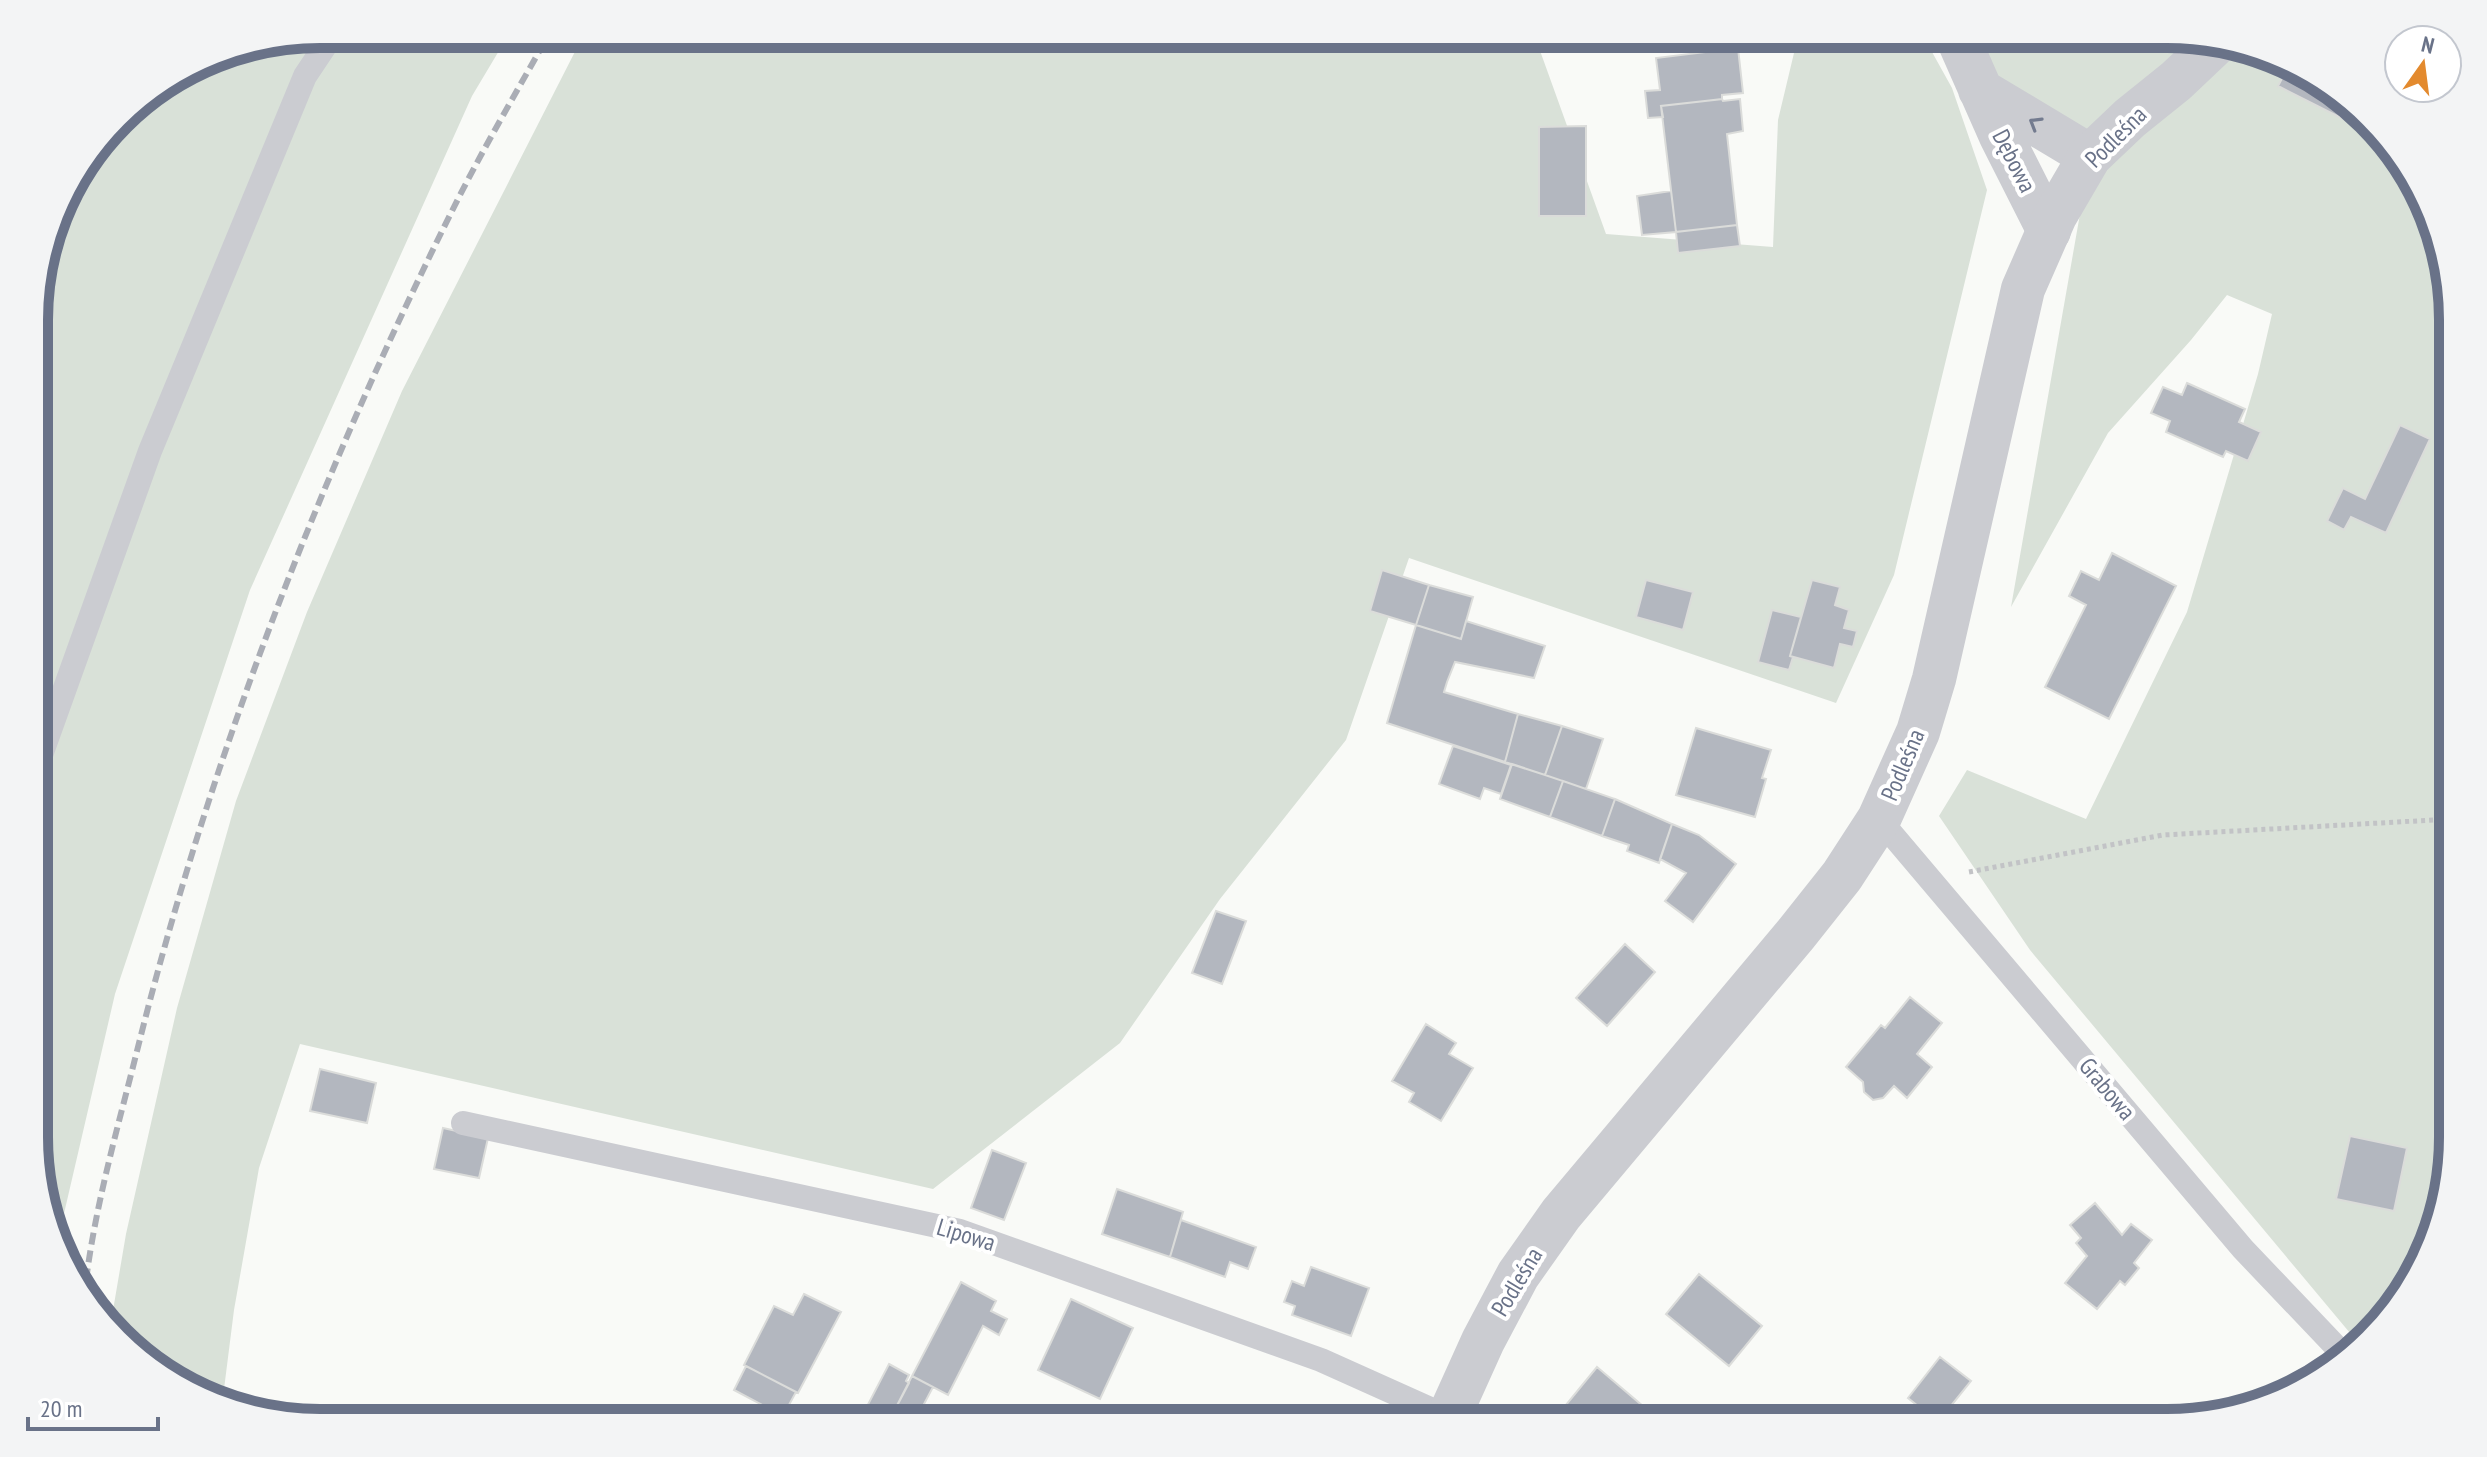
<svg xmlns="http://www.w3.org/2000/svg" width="2487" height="1457" font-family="'PT Sans Narrow',sans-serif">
<rect width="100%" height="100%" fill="#f9faf7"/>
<path fill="#d9e1d8" d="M320 34H509L472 96 250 590 115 994 59 1235 36 1174V283L64 193 131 105 211 56Z
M584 34H1534L1606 234 1773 247 1778 120 1794 53 1825 34H1922L1952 88 1987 190 1894 575 1836 703 1409 558 1346 740 1220 899 1120 1043 933 1189 300 1044 259 1168 234 1310 223 1397 177 1384 111 1322 126 1234 177 1008 236 801 307 612 402 391Z
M1956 34H2167L2310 73 2414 177 2452 301V1155L2414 1280 2355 1339 2030 950 1939 816 1967 770 2086 819 2187 612 2258 374 2272 314 2227 295 2191 340 2108 433 2011 607 2090 157 1980 90Z"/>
<path fill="#b3b7bf" stroke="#dbdcda" stroke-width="2" d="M1738 48 1743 93 1722 95V99L1661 106 1663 117 1648 118 1645 91 1660 90 1656 58Z
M2288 67 2310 73 2371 133 2278 86Z
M1722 99 1723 101 1740 99 1743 131 1727 134 1737 225 1676 232 1661 106Z
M1586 126V216H1539V127Z
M1671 191 1676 232 1642 235 1637 196Z
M1737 225 1740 246 1678 253 1676 232Z
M2447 302 2452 305V329L2437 322Z
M2187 383 2245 409 2239 422 2261 432 2248 461 2226 451 2223 457 2166 432 2170 421 2151 413 2163 387 2182 395Z
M2400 425 2430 439 2386 533 2351 517 2344 530 2327 521 2343 488 2365 499Z
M2112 553 2176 586 2109 719 2045 687 2086 605 2069 596 2081 571 2099 580Z
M1382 570 1429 585 1416 625 1370 611Z
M1646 580 1693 592 1683 630 1636 617Z
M1812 580 1840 587 1835 605 1849 610 1844 628 1857 631 1853 647 1840 644 1834 668 1790 656Z
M1429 585 1473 597 1461 639 1416 625Z
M1772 610 1801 617 1790 656 1793 657 1789 670 1758 662Z
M1466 621 1545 646 1534 678 1455 662 1447 682 1444 692 1518 714 1505 762 1387 723 1416 625 1461 639Z
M1518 714 1562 726 1545 775 1505 762Z
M1562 726 1603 739 1586 789 1545 775Z
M1696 728 1771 750 1762 778 1766 779 1755 817 1676 795Z
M1453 746 1511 765 1501 794 1484 788 1480 799 1439 784Z
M1512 764 1563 781 1550 817 1500 799Z
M1563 781 1615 799 1602 836 1550 817Z
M1615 799 1672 824 1659 863 1627 851 1629 845 1602 836Z
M1672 824 1699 835 1736 864 1693 922 1665 901 1686 873 1660 859Z
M1216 911 1246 921 1222 984 1192 973Z
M1625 944 1655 972 1607 1026 1576 998Z
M1910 997 1942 1023 1917 1054 1932 1067 1907 1098 1894 1086 1883 1098 1873 1100 1864 1092 1863 1082 1846 1067 1881 1025 1885 1028Z
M1426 1024 1456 1043 1449 1054 1473 1068 1441 1121 1409 1102 1414 1093 1392 1081Z
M320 1069 376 1083 367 1123 310 1111Z
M443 1128 488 1138 479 1178 434 1169Z
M2350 1136 2407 1148 2394 1211 2336 1199Z
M992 1150 1026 1163 1004 1220 971 1208Z
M1117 1189 1183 1212 1170 1257 1102 1234Z
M2095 1203 2122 1235 2131 1224 2152 1240 2134 1263 2139 1268 2125 1285 2120 1281 2097 1309 2065 1283 2087 1256 2076 1243 2081 1238 2070 1225Z
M1181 1220 1256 1247 1248 1269 1230 1262 1225 1277 1170 1257Z
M1311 1267 1369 1288 1351 1336 1292 1315 1295 1306 1284 1302 1292 1281 1304 1286Z
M1699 1274 1762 1326 1729 1366 1666 1314Z
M961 1282 996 1301 991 1311 1007 1319 999 1335 983 1326 948 1395 912 1376Z
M804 1294 841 1312 798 1393 744 1365 774 1306 793 1315Z
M1071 1299 1133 1328 1100 1399 1038 1370Z
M1940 1357 1971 1381 1938 1422 1908 1398Z
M889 1364 909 1375 906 1381 909 1383 888 1423H874L862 1416Z
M746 1366 796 1392 783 1416 734 1390Z
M1597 1367 1644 1407 1631 1423H1585L1565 1406Z
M912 1376 933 1387 914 1423H888Z"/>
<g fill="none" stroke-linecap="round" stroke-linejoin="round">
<path stroke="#c2c3c6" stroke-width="5" stroke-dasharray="4 4" stroke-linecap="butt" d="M1969 872 2163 835 2452 819"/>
<path stroke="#cbccd1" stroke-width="24" d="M36 769 150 451 305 76 333 34
M1879 819 2243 1249 2342 1353
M463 1123 960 1231 1321 1360 1448 1417"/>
<path stroke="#cbccd1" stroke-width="44" d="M1956 34 2001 136 2049 231
M1980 90 2090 156"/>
<path stroke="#cbccd1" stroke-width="44" d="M1446 1423 1483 1341 1518 1275 1561 1214 1796 934 1842 876 1879 819 1918 732 1934 679 2023 289 2055 216 2090 156 2130 118 2176 81 2213 46"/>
<path stroke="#aaadb5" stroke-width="6" stroke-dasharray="12 6" stroke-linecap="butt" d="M84 1298C93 1210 119 1124 140 1039 212 754 320 476 451 213 481 152 516 93 549 34"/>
</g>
<defs><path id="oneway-chevron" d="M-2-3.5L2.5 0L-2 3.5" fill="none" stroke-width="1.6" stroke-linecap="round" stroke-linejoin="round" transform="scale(2)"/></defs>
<use stroke="#737b8f" href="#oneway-chevron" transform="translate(2035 123) rotate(-149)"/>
<g text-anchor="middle" stroke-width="8" stroke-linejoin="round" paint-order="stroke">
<g font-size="24" fill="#697288" stroke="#fff">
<text transform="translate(2116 137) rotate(-45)" y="8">Podleśna</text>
<text transform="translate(2014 161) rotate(63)" y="8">Dębowa</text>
<text transform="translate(1903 765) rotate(-67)" y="8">Podleśna</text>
<text transform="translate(2107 1089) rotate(50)" y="8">Grabowa</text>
<text transform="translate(966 1235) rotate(17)" y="8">Lipowa</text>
<text transform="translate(1517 1282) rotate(-59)" y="8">Podleśna</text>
</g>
</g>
<path d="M0 0H2487V1457H0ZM320 48H2167A272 272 0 0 1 2439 320V1137A272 272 0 0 1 2167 1409H320A272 272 0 0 1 48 1137V320A272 272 0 0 1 320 48Z" fill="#f3f4f5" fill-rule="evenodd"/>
<path fill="none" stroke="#697288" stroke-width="10" d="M320 48H2167A272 272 0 0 1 2439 320V1137A272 272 0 0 1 2167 1409H320A272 272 0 0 1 48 1137V320A272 272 0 0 1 320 48Z"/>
<g transform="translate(2423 64) rotate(14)"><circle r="38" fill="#ffffff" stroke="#c3c7cf" stroke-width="2"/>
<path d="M0-6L14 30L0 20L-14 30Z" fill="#e38a2e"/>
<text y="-12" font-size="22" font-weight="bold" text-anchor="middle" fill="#697288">N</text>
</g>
<path d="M28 1417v12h130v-12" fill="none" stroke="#697288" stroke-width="4"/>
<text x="40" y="1417" font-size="24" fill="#697288" stroke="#ffffff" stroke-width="6" paint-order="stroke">20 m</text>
</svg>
